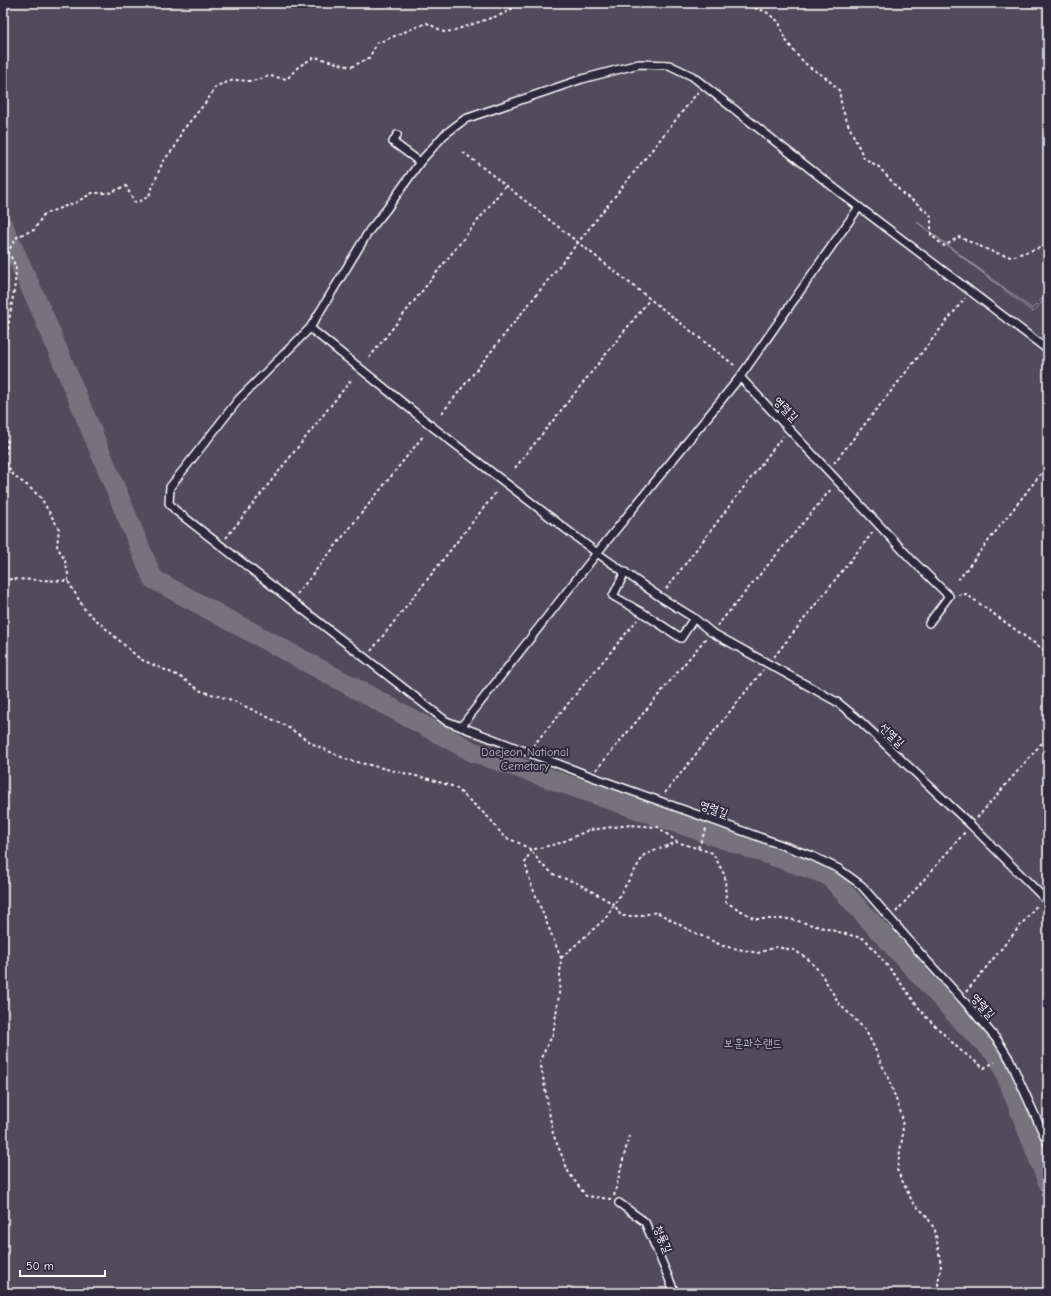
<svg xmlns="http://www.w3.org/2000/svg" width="1051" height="1296" font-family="'Comic Neue','Poor Story',sans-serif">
<rect width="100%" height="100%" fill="#373345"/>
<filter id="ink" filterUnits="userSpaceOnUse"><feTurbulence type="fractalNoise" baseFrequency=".025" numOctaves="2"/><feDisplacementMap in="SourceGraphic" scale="8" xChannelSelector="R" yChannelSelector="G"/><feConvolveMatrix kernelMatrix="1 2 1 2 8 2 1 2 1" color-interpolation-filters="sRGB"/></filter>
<g filter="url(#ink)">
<path fill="#514c5c" stroke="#a8a6ae" d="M3 3H1048V293L1032 309 917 222 1033 312 1048 295V1293H3Z"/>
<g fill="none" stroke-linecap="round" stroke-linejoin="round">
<path stroke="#76737f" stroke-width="20" d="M3 226 44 317 153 579 473 752 828 875 963 1022 999 1057 1048 1182"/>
<g stroke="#fff" stroke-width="10">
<path id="lane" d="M397 135 393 142 420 162
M310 328 434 428 597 553 660 597 694 618 711 632 837 702 858 719 971 825 1048 902
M1048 350 842 194 692 76 669 65 639 64 582 79 465 119 444 135 420 162 386 210 369 231 310 328 239 399 170 487 169 503 175 510 446 721 590 776 812 856 839 869 861 885 920 953 971 1009 998 1041 1010 1060 1048 1144
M740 377 859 207
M625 572 613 596 643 613 681 638 694 618
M461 727 597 553 740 377 910 558 949 596 929 623
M619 1203 645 1222 675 1293"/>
</g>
<path stroke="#fff" stroke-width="2" stroke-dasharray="3 3" stroke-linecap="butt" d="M744 3 748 6 765 11 779 22 785 39 797 55 809 67 825 77 839 90 842 108 848 124 864 158 879 167 903 194 919 205 931 216V235L944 246 959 237 993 252 1011 257 1048 245
M463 152 734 365
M3 353 6 340 15 284 16 267 8 251 18 236 34 230 44 214 77 202 92 193H109L126 186 134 202 140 201 149 196 163 161 175 147 182 131 207 101 216 86 234 80 252 81 269 76 287 79 299 66 315 57 351 67 369 58 377 43C394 37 410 29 427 23L444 32 452 31 503 14 521 3
M369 358 506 185
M442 413 698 92
M3 435 8 442 4 460 14 476 28 486 41 498 59 529 57 546 65 561 68 574V581
M834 463 965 298
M515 468 650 299
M226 538 351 380
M958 580 1043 471
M3 581 11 579 68 581 85 610 140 659 179 676 201 691 232 700 284 725 315 745 348 760 429 779 455 787 490 819 504 837 519 843 531 850 542 865 555 875 577 883 614 904 621 916H638L657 912 689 930 723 946 758 953 776 947 794 950 808 959 820 972 840 1005 853 1017 866 1031 874 1047 889 1080 902 1116 903 1133 897 1170 913 1203 926 1215 935 1230 941 1265 938 1284 940 1293
M666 589 783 436
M297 594 424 435
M958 595 966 594 1048 653
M717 626 832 488
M371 651 497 491
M774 657 873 532
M533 746 637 620
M596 770 706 638
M665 793 763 670
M977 818 1048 736
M698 848 707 827
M896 912 965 832
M561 958 606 918 644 855 677 842
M966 992 1038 904
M614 1196 629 1136
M611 1199 586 1196 569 1173 553 1134 540 1060 553 1034 559 995 561 958 531 884 525 863 531 850 560 843 589 830 630 825 658 827 677 842 713 853 725 876 726 902 755 919H790L865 939 891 970 925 1016 960 1050 984 1068 995 1062"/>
<use href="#lane" stroke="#2f2a3d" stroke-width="7"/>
</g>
</g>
<g text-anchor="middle" stroke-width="4" stroke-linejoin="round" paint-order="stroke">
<g font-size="12" fill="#fff" stroke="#2f2a3d">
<text transform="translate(786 409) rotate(46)" y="4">영렬길</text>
<text transform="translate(892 735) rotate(43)" y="4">선열길</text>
<text transform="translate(714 809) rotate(20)" y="4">영렬길</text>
<text transform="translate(983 1006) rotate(49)" y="4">영렬길</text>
<text transform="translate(663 1239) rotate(67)" y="4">청룡길</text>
</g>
<g font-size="12" fill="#b9b7be" stroke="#2f2a3d">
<text x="525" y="756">Daejeon National<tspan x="525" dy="14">Cemetary</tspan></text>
<text x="753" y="1047">보훈과수랜드</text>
</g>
</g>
<rect width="1051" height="1296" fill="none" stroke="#2f2a3d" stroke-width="16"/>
<rect x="8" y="8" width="1035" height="1280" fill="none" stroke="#fff" stroke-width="1.5" filter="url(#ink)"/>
<path d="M20 1270v6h85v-6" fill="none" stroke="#ffffff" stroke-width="2"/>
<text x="26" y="1270" font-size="12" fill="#ffffff" stroke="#2f2a3d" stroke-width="3" paint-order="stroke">50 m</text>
</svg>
